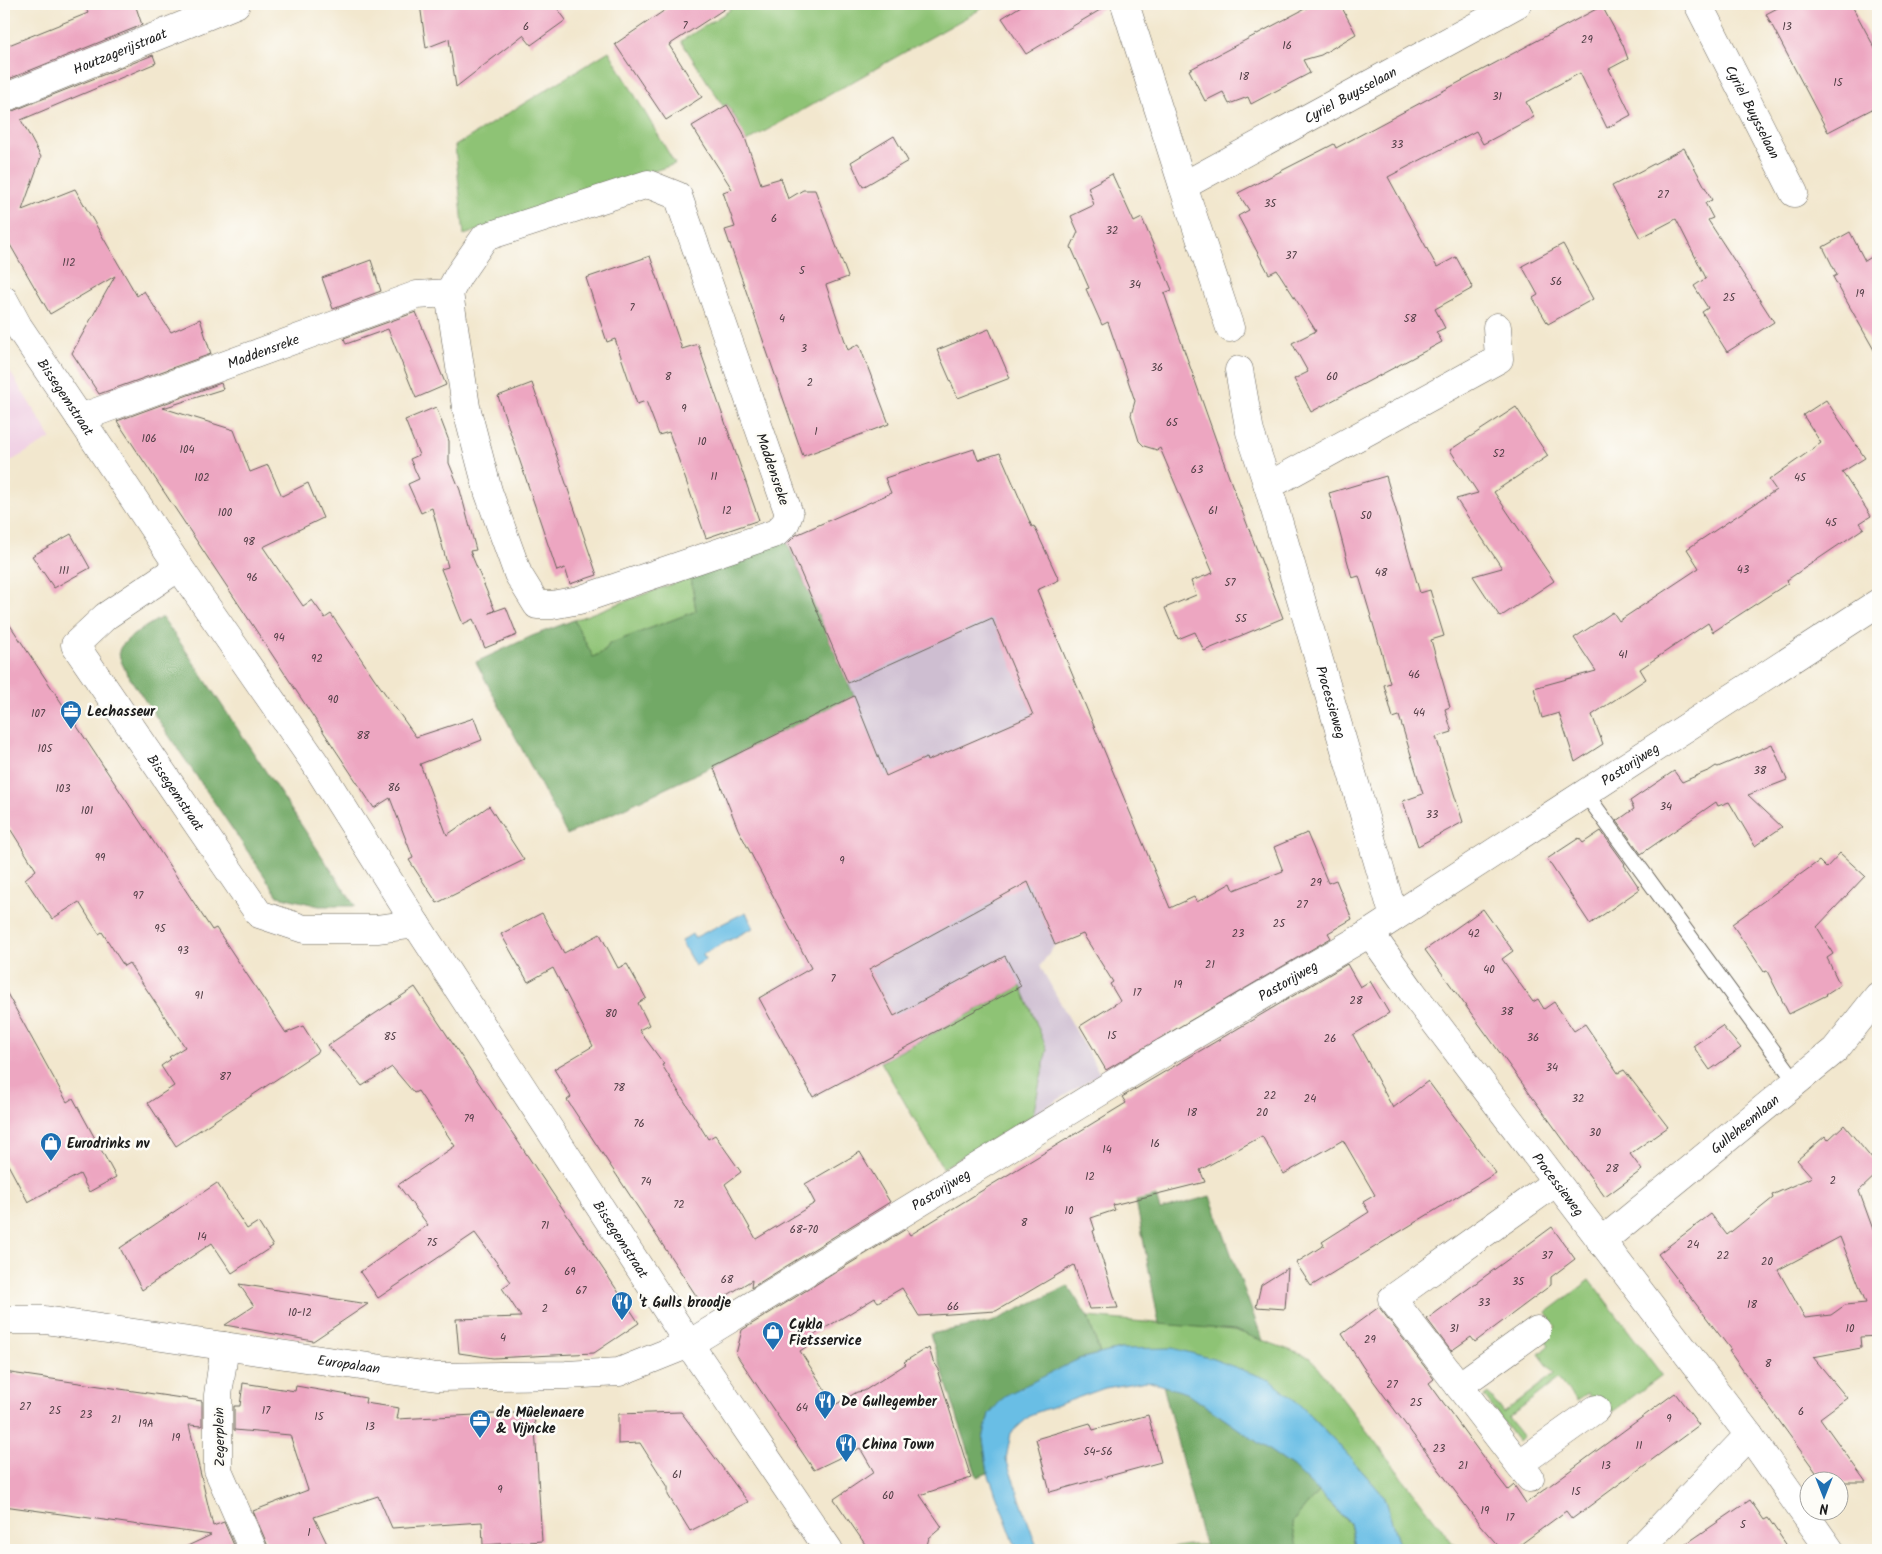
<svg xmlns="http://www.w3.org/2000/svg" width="1882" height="1554" font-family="Kalam,sans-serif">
<rect width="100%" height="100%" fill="#fdfcf7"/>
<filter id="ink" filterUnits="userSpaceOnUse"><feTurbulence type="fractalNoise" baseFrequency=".02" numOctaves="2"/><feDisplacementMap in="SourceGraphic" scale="10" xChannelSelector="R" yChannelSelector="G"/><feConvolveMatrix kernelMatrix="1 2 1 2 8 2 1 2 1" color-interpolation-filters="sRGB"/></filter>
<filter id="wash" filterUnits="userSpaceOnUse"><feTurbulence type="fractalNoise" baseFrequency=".0096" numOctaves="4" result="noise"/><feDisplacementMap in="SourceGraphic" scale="20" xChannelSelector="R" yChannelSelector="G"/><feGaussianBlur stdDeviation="1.12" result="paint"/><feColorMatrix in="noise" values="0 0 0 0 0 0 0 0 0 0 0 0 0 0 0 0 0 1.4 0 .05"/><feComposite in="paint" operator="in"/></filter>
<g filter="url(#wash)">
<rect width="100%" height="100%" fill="#f2e7ce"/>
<path fill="#f0d0e4" d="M4 362 51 438 4 465Z"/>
<path fill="#cebed1" d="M914 484 1166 899 1055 945 1040 966 1100 1074 1033 1115 1047 1049 1021 987 813 1097 759 998 810 967 738 829 713 766 854 696 786 540Z"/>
<path fill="#8ec375" stroke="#557048" d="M732 4H987L988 5 746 142 736 126 739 124 727 104 723 106 681 41 730 10 728 6Z
M609 51 675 164 464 235 455 146Z
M691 577 696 611 609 644 605 651 593 657 574 620Z
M1021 986 1047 1049 1033 1115 943 1168 881 1062Z
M1590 1280 1662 1375 1604 1418 1587 1394 1576 1401 1558 1379 1508 1418 1523 1437 1518 1442 1484 1396 1488 1393 1503 1413 1554 1374 1539 1354 1549 1345 1543 1337 1556 1327 1546 1313Z
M1088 1317 1235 1330 1311 1358 1458 1550H1401L1383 1495 1338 1444 1297 1402 1270 1381 1120 1349 1100 1354Z
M1318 1492 1350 1524 1356 1550H1302L1296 1543 1292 1522Z
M1188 1545H1206L1208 1550H1160Z"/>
<path fill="#72a966" stroke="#476241" d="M786 540 854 696 713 766 567 835 476 662 532 636 574 620 593 657 605 651 609 644 696 611 691 577Z
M162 617 186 651 355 906H319L278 896 127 674C124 667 119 659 119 651 121 640 152 623 162 617Z
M1156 1196 1160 1210 1210 1196 1263 1341 1235 1330 1159 1324 1136 1201Z
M1068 1286 1088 1317 1100 1354 1079 1359 989 1414 983 1439 988 1473 977 1477 930 1334 992 1322Z
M1163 1385 1187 1393 1293 1467 1318 1492 1292 1522 1296 1543 1302 1550H1208L1200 1531Z"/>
<path fill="#69bee5" stroke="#426d80" d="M746 912 753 928 703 954 705 960 695 966 681 941 692 934 694 938Z
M1173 1348 1213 1359 1270 1380 1297 1402 1338 1444 1383 1495 1401 1550H1356L1350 1523 1293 1467 1187 1393 1147 1381 1105 1388 1032 1414 1011 1433 1006 1459 1038 1550H1017L988 1473 983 1439 989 1414 1006 1395 1079 1359 1120 1349Z"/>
<g id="blocks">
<path fill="#eda6c1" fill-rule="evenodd" d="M84 4H135L142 25 4 81V47L88 13Z
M420 4H563L557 8 566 20 531 45 523 35 456 87 449 39 426 48Z
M674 4H732L669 45 702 97 666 120 615 44Z
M1024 4H1110L1026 54 1002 18Z
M1314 4H1340L1356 34 1321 55 1303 60 1310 73 1251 104 1248 97 1229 104 1223 92 1205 101 1189 70Z
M1785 4H1851L1878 54V106L1828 132 1766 14Z
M1602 6 1623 45 1628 59 1609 69 1631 115 1607 128 1580 73 1526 102 1534 117 1483 144 1476 131 1388 177 1437 267 1456 257 1473 288 1435 309 1445 328 1436 332 1442 342 1311 412 1294 379 1308 372 1292 343 1316 331 1277 270 1269 274 1238 216 1249 210 1238 193 1334 144 1336 148Z
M153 55 156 63 21 120 41 157 22 210 75 189 137 296 144 291 171 332 200 319 211 354 99 394 72 353 115 276 50 314 9 243 7 250 4 249V113L10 112Z
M727 105 743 132 761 184 781 178 788 199 803 190H815L848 277 826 285 848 350 859 344 889 424 803 456 725 230 735 227 723 192 732 189 692 126Z
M894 136 908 161 863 187 851 162Z
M1684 148 1712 200 1705 203 1713 218 1708 220 1774 322 1727 352 1702 312 1708 308 1694 286 1706 278 1676 219 1640 238 1612 186Z
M1112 174 1134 222 1142 218 1172 290 1164 293 1229 477 1283 618 1204 651 1195 632 1178 639 1165 608 1196 595 1191 581 1213 573 1160 448 1157 450 1144 446 1139 441 1131 415 1135 401 1108 322 1102 325 1086 289 1089 288 1071 247 1078 232 1071 216 1094 205 1088 187Z
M1850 232 1865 261 1878 253V357L1833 277 1837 275 1823 247Z
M1563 244 1593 299 1548 324 1533 298 1538 295 1522 266Z
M650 256 682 349 698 344 759 520 706 538 669 432 659 435 646 401 637 404 615 339 607 342 586 278Z
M371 260 381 291 333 309 322 278Z
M416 312 446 385 416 398 388 329 346 344 344 338Z
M989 329 1010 378 958 398 937 350Z
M221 383 223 389 163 408 234 430 250 472 268 465 282 496 308 483 323 518 263 547 303 606 312 600 325 618 331 614 374 678 416 737 474 718 482 740 420 764 447 835 489 806 524 860 437 903 409 860 413 858 390 798 374 808 117 421Z
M532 383 597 575 570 584 565 568 557 571 498 396Z
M1826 400 1865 458 1842 472 1871 516 1860 523 1864 528 1787 580 1788 583 1713 632 1708 623 1640 669 1646 679 1592 715 1603 744 1575 762 1559 713 1542 718 1534 688 1596 671 1574 638 1613 612 1619 621 1699 568 1687 549 1776 490 1769 480 1821 443 1803 415Z
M436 407 449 441V463L460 490 476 550 470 551 495 611 489 613 506 607 517 635 485 648 473 619 463 624 441 569 448 567 432 508 421 513 408 484 419 479 410 459 419 455 405 420Z
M1516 407 1548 456 1494 492 1554 581 1500 617 1473 576 1502 568 1456 499 1478 493 1450 450Z
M974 449 978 460 1000 453 1032 527 1034 526 1059 580 1037 590 1170 908 1194 897 1197 902 1231 883 1234 890 1283 871 1274 847 1307 833 1328 883 1336 880 1352 919 1328 933 1331 938 1106 1070 1080 1026 1120 1001 1110 984 1113 982 1083 934 1055 945 1028 882 869 969 894 1016 1005 956 1021 986 813 1097 759 998 811 968 738 829 713 766 854 696 886 776 926 758 927 761 1033 715 992 618 848 683 788 543 796 535 891 493 885 478Z
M1386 476 1420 593 1430 590 1444 636 1431 640 1450 707 1445 709 1452 732 1436 737 1463 822 1418 846 1403 801 1423 794 1399 716 1393 718 1384 685 1390 683 1382 654 1359 576 1352 578 1329 493Z
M71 534 90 568 54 588 32 556Z
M4 616 212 930 216 928 286 1033 303 1026 319 1051 176 1146 148 1103 174 1086 161 1066 171 1059 169 1057 185 1047 129 963 124 966 102 932 99 934 79 902 52 919 25 879 36 870 4 819Z
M1772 744 1787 780 1748 795 1782 827 1755 846 1729 802 1718 806 1716 802 1641 854 1617 821 1634 809 1630 801 1674 771 1682 782 1710 770 1716 766 1718 767Z
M1601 831 1625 864 1624 865 1640 889 1590 924 1547 859 1579 838 1583 843Z
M1840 853 1865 876 1817 927 1833 954 1827 958 1840 985 1826 994 1827 995 1789 1014 1767 971 1764 972 1732 924 1819 861 1826 868Z
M1483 909 1513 951 1502 959 1533 1002 1538 999 1544 1009 1554 1002 1574 1031 1585 1024 1618 1073 1624 1070 1668 1127 1630 1154 1642 1170 1605 1197 1425 950Z
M542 913 564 953 600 934 618 968 627 964 646 998 638 1003 649 1025 639 1030 664 1064 662 1065 708 1139 715 1135 741 1172 725 1184 756 1239 815 1203 805 1184 860 1152 890 1202 751 1288 752 1280 705 1309 567 1100 571 1097 554 1069 593 1046 553 968 528 982 501 934Z
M1347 964 1360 987 1370 981 1389 1013 1353 1035 1393 1108 1428 1081 1496 1173 1311 1286 1296 1263 1324 1245 1322 1242 1369 1212 1363 1202 1375 1195 1343 1140 1284 1174 1262 1136 1200 1170 1205 1182 1113 1205 1115 1210 1091 1218 1095 1230 1093 1231 1118 1308 1089 1309 1074 1265 996 1311 919 1316 902 1288 878 1302 875 1298 812 1336 815 1341 800 1351 835 1405 857 1392 864 1391 906 1364 904 1362 925 1349 926 1350 929 1348 933 1361 940 1371 938 1373 971 1478 920 1495 942 1527 929 1538 927 1545 920 1550H869L834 1499 874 1472 860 1448 814 1470 736 1354 742 1330 906 1229 910 1235 978 1193 1126 1103 1122 1097Z
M415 987 639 1323 594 1353 493 1358 459 1353 456 1319 521 1317 502 1288 511 1282 475 1233 378 1298 360 1272 428 1225 398 1185 455 1146 418 1091 414 1093 392 1067 362 1086 328 1045Z
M4 988 67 1102 73 1098 116 1177 89 1192 80 1174 28 1202 4 1157Z
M1722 1026 1741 1048 1710 1070 1693 1046Z
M1844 1125 1878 1166V1173L1859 1191 1878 1243V1336L1860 1337 1861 1348 1813 1357 1847 1398 1820 1418 1866 1482H1823L1729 1351 1731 1350 1658 1254 1711 1214 1727 1235 1773 1198 1772 1195 1812 1177 1797 1160 1825 1136 1828 1140ZM1840 1237 1866 1303 1845 1305 1831 1315 1805 1318 1778 1270Z
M217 1183 247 1229 258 1222 273 1246 232 1273 212 1243 142 1290 120 1248Z
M1552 1227 1575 1259 1551 1277V1285L1475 1342 1471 1337 1451 1351 1427 1319Z
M1288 1268 1285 1309 1256 1307 1261 1285Z
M239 1284 368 1304 313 1341 225 1325 254 1306Z
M1379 1307 1434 1379 1429 1383 1491 1468 1508 1490 1514 1485 1526 1503 1675 1393 1699 1425 1572 1519 1566 1511 1513 1550H1502L1480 1525 1363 1367 1342 1334Z
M4 1372 202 1401V1426L189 1425 213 1526 224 1522 236 1550H179L211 1535 4 1506Z
M243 1383 295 1391 296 1386 366 1398 365 1403 399 1408 397 1419 534 1412 542 1541 483 1545 482 1522 392 1528 378 1496 314 1517 330 1550H268L267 1544 253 1511 308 1490 290 1435 234 1430V1406H240Z
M681 1412 748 1502 690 1531 668 1495V1487L640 1443 618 1444V1414Z
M1148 1415 1161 1462 1050 1492 1036 1439 1090 1423 1093 1430Z
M1750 1500 1764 1520 1768 1518 1790 1550H1677Z"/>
</g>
</g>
<g filter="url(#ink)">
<use href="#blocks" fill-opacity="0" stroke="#67635a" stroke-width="1"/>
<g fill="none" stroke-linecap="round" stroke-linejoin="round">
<g stroke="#67635a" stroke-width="17">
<path id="lane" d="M1585 793 1796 1082"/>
</g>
<g stroke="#67635a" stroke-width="29">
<g id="street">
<path d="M1125 4 1183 186"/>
<path id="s1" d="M1698 4 1794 193"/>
<path id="s2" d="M4 98 236 4"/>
<path d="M648 184 678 196 789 514 785 524 776 533 579 600 552 605H537L518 574 488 491 466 407 449 293 458 276 485 237Z"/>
<path id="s3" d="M1230 328 1183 186 1517 4"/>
<path id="s4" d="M1239 370 1250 432 1268 486 1394 917"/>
<path id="s5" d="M80 418 417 295 449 293"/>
<path d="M1268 486 1499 359 1497 327"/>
<path id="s6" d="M1370 933 1412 992 1749 1435 1830 1550"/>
<path id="s7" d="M1601 1242 1835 1050 1878 996"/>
<path id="s8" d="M4 1320H45L437 1377 566 1375 619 1372 689 1344 1165 1052 1370 933 1878 603"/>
<path d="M225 1346 218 1395V1470L253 1550"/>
<path d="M1459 1386 1537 1330"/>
<path d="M1519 1464 1392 1299 1556 1182"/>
<path d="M1530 1478 1519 1464 1596 1409"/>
<path d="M1639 1550 1749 1435"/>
</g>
</g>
<g stroke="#67635a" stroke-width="29">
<g id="secondary">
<path id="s9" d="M4 300 18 326 80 418 179 567 315 763 416 924 689 1344 829 1550"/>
<path id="s10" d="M179 567 106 616 75 645 259 914 304 929H377L416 924"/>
</g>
</g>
<use href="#lane" stroke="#fff" stroke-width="15"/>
<use href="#street" stroke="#fff" stroke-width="28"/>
<use href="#secondary" stroke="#fff" stroke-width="28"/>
</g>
</g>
<defs>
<g id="office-pin" transform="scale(1.125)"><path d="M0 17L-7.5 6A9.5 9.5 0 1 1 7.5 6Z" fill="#1f6fb2" stroke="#fdfcf7"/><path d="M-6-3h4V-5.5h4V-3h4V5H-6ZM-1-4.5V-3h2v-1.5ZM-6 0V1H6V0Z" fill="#fff"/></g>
<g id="shop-pin" transform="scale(1.125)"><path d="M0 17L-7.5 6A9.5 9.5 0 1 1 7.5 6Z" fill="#1f6fb2" stroke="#fdfcf7"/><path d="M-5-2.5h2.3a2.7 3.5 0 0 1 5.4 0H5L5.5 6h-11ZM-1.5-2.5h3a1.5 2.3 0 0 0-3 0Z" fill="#fff"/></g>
<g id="restaurant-pin" transform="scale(1.125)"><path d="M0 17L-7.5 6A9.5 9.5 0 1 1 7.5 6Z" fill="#1f6fb2" stroke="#fdfcf7"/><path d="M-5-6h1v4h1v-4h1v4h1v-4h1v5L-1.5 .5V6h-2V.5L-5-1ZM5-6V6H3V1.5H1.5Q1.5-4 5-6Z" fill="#fff"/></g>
</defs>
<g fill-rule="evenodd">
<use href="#office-pin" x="71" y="711"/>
<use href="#shop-pin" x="51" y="1143"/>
<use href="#restaurant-pin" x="622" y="1302"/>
<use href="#shop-pin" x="773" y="1332"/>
<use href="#restaurant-pin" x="825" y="1401"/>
<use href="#office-pin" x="480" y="1420"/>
<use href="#restaurant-pin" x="846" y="1444"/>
</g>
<g text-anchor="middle" stroke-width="5" stroke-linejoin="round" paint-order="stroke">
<g font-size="11" fill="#503e45">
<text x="685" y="29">7</text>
<text x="526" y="30">6</text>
<text x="1787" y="30">13</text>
<text x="1587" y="43">29</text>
<text x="1287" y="49">16</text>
<text x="1244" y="80">18</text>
<text x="1838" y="86">15</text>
<text x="1497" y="100">31</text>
<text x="1397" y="148">33</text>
<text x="1663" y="198">27</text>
<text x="1270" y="207">35</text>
<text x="774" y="222">6</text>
<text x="1112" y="234">32</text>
<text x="1291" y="259">37</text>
<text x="69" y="266">112</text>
<text x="802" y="274">5</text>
<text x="1556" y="285">56</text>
<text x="1135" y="288">34</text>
<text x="1860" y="297">19</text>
<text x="1729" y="301">25</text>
<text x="632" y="311">7</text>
<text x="782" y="322">4</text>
<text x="1410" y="322">58</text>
<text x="804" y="352">3</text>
<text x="1157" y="371">36</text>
<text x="668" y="380">8</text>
<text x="1332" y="380">60</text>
<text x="810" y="386">2</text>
<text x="684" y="412">9</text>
<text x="1172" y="426">65</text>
<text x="816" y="435">1</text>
<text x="149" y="442">106</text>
<text x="702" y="445">10</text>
<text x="187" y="453">104</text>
<text x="1499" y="457">52</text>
<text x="1197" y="473">63</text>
<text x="714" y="480">11</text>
<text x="202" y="481">102</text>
<text x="1800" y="481">45</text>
<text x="727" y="514">12</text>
<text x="1213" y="514">61</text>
<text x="225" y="516">100</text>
<text x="1366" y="519">50</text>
<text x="1831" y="526">45</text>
<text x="249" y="545">98</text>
<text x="1743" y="573">43</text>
<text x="64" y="574">111</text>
<text x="1381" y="576">48</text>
<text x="252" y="581">96</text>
<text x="1230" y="586">57</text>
<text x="1241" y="622">55</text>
<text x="279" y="641">94</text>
<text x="1623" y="658">41</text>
<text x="317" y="662">92</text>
<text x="1414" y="678">46</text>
<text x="333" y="703">90</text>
<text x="1419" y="716">44</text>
<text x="38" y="717">107</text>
<text x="363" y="739">88</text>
<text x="45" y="752">105</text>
<text x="1760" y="774">38</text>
<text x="394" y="791">86</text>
<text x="63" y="792">103</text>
<text x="1666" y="810">34</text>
<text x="87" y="814">101</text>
<text x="1432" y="818">33</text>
<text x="100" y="861">99</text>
<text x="842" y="864">9</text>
<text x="1316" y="886">29</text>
<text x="138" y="899">97</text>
<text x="1302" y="908">27</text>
<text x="1279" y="927">25</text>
<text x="160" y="932">95</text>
<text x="1238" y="937">23</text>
<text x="1474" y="937">42</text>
<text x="183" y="954">93</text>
<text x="1210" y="968">21</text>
<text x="1489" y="973">40</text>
<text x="833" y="982">7</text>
<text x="1178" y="988">19</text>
<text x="1137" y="996">17</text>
<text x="199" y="999">91</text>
<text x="1356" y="1004">28</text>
<text x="1507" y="1015">38</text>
<text x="611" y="1017">80</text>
<text x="1112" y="1039">15</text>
<text x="390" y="1040">85</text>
<text x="1533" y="1041">36</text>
<text x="1330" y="1042">26</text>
<text x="1552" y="1071">34</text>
<text x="225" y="1080">87</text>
<text x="619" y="1091">78</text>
<text x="1270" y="1099">22</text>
<text x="1310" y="1102">24</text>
<text x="1578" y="1102">32</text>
<text x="1192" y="1116">18</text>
<text x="1262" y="1116">20</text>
<text x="469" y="1122">79</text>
<text x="639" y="1127">76</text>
<text x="1595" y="1136">30</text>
<text x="1155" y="1147">16</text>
<text x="1107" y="1153">14</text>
<text x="1612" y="1172">28</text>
<text x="1090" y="1180">12</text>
<text x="1833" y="1184">2</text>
<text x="646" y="1185">74</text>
<text x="679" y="1208">72</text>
<text x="1069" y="1214">10</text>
<text x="1024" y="1226">8</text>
<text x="545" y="1229">71</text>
<text x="804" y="1233">68-70</text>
<text x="202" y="1240">14</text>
<text x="432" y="1246">75</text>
<text x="1693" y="1248">24</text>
<text x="1547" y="1259">37</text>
<text x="1723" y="1259">22</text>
<text x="1767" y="1265">20</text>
<text x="570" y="1275">69</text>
<text x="727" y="1283">68</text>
<text x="1518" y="1285">35</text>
<text x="581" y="1294">67</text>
<text x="1484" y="1306">33</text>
<text x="1752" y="1308">18</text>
<text x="953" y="1310">66</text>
<text x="545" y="1312">2</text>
<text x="300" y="1316">10-12</text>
<text x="1454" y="1332">31</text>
<text x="1850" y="1332">10</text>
<text x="503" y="1341">4</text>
<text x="1370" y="1343">29</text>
<text x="1768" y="1367">8</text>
<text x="1392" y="1388">27</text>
<text x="1416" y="1406">25</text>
<text x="25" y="1410">27</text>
<text x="802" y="1411">64</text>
<text x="55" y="1414">25</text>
<text x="266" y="1414">17</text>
<text x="1801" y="1415">6</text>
<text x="86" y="1418">23</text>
<text x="319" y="1420">15</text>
<text x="1669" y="1422">9</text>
<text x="116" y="1423">21</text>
<text x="146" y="1427">19A</text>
<text x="370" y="1430">13</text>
<text x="176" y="1441">19</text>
<text x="1639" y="1449">11</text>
<text x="1439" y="1452">23</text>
<text x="1098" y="1455">54-56</text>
<text x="1463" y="1469">21</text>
<text x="1606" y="1469">13</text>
<text x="677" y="1478">61</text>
<text x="500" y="1493">9</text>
<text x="1576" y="1495">15</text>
<text x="888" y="1499">60</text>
<text x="1485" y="1514">19</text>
<text x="1510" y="1521">17</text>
<text x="1743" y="1528">5</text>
<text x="309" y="1536">1</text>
</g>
<g font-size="14" fill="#1c1c1c" stroke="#fdfcf7">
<text dy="5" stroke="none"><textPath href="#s2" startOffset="125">Houtzagerijstraat</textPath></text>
<text dy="5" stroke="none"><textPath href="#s3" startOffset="340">Cyriel Buysselaan</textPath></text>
<text dy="5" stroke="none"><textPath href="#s1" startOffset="121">Cyriel Buysselaan</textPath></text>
<text dy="5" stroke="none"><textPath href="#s5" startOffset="195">Maddensreke</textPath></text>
<text dy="5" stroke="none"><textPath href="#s9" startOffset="115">Bissegemstraat</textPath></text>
<text transform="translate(773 469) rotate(71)" y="5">Maddensreke</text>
<text dy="5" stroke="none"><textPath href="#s4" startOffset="345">Processieweg</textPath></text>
<text dy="5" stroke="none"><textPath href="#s8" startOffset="1800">Pastorijweg</textPath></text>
<text dy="5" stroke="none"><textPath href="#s10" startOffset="309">Bissegemstraat</textPath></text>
<text dy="5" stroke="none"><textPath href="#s8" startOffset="1395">Pastorijweg</textPath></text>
<text dy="5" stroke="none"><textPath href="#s7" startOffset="186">Gulleheemlaan</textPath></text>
<text dy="5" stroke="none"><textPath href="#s6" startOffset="314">Processieweg</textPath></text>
<text dy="5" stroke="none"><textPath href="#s8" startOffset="990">Pastorijweg</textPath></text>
<text dy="5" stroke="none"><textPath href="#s9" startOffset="1124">Bissegemstraat</textPath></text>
<text dy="5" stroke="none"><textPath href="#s8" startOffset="348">Europalaan</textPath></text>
<text transform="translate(219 1437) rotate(-91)" y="5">Zegerplein</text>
</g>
<g font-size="14" font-weight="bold" fill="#1c1c1c" stroke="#fdfcf7" text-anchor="start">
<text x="87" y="716">Lechasseur</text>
<text x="67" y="1148">Eurodrinks nv</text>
<text x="638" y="1307">'t Gulls broodje</text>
<text x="789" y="1329">Cykla<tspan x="789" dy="16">Fietsservice</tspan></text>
<text x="841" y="1406">De Gullegember</text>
<text x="496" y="1417">de Mûelenaere<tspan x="496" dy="16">&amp; Vijncke</tspan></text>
<text x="862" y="1449">China Town</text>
</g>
</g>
<rect width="1882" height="1554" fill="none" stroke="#fdfcf7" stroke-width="20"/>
<g transform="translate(1824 1496) rotate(180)"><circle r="24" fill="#fdfcf7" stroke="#a3a29f"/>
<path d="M0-4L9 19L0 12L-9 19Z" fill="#1f6fb2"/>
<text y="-8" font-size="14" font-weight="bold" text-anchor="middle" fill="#1c1c1c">N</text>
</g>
</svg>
